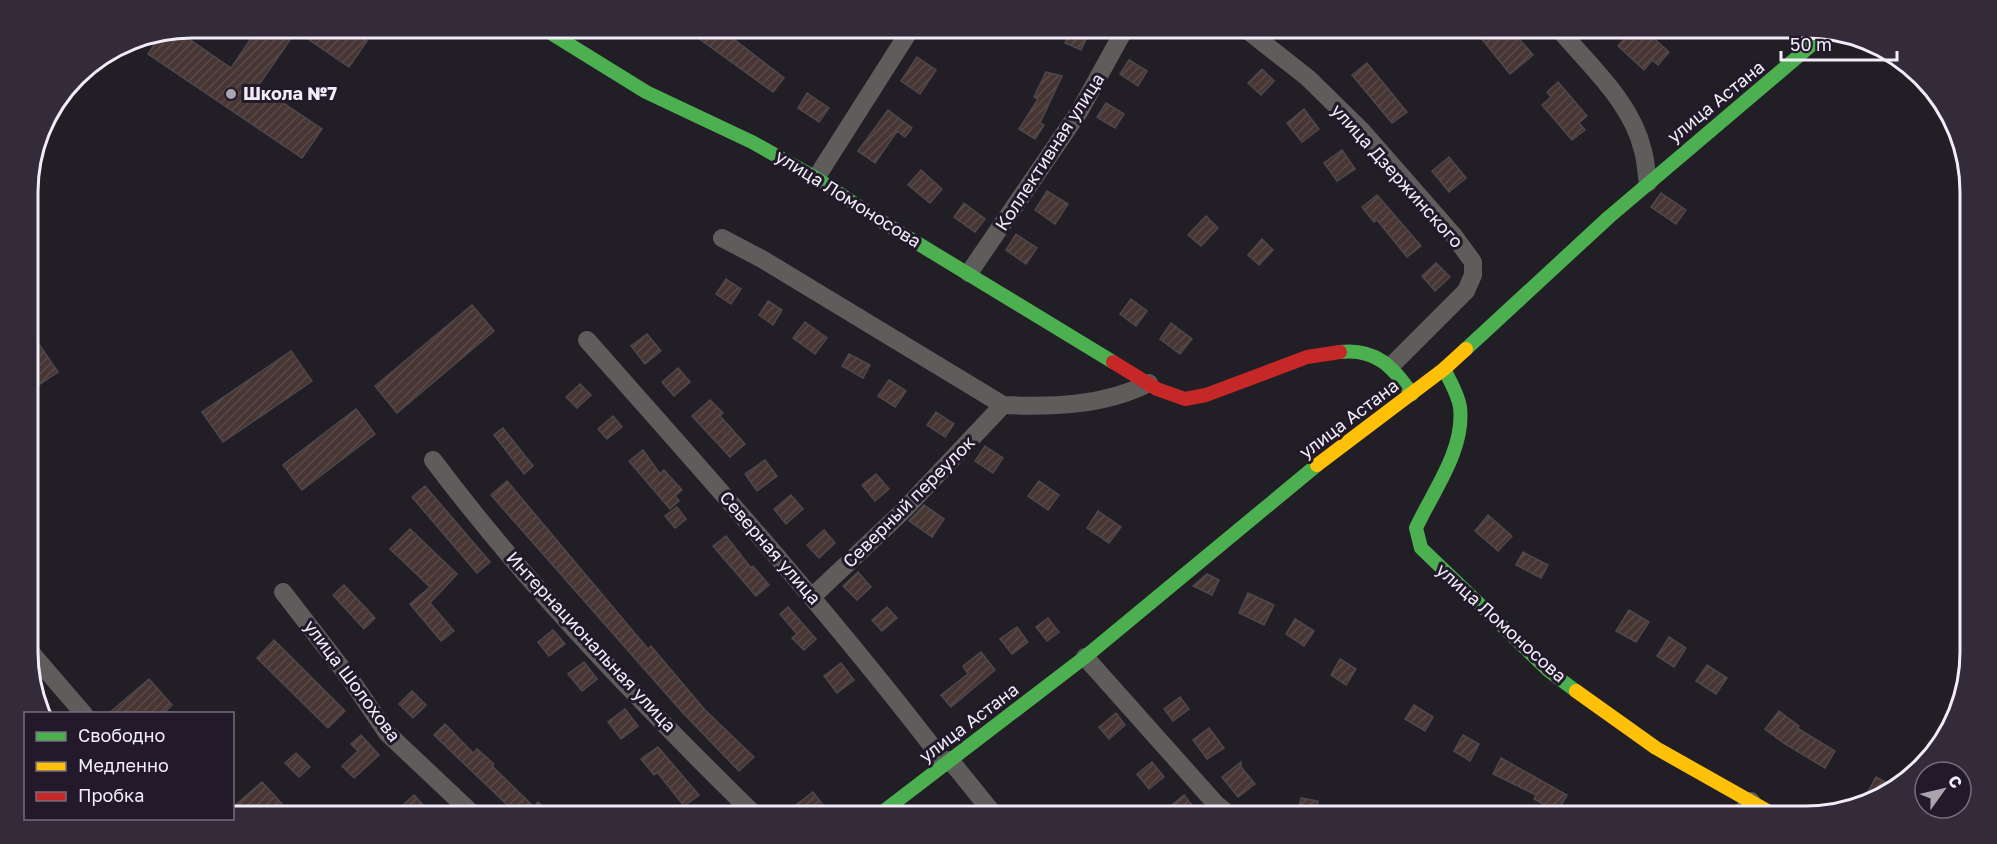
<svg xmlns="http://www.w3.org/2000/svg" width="1997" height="844" font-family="'Golos Text',sans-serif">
<defs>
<pattern id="building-hatch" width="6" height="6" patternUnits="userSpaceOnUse" patternTransform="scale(1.5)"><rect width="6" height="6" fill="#473634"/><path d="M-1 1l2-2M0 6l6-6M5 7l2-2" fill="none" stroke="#594a48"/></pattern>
</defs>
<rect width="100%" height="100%" fill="#221e26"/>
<path fill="url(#building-hatch)" stroke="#4e484b" stroke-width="1.5" d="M259 27H347L367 41 349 67 296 31 258 86 322 129 302 158 148 54 162 33 176 30 231 68Z
M683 27H718L784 78 773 92Z
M1073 27 1090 31 1081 50 1065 43Z
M1484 27H1509L1533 55 1510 74 1477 33Z
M1615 27H1641L1669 52 1658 65 1652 60 1644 70 1618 46 1626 37Z
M917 57 936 70 920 94 901 81Z
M1129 60 1147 71 1138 86 1120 74Z
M1367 63 1407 112 1392 123 1352 75Z
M1262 69 1274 81 1261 95 1248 83Z
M1046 72 1062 76 1040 123 1044 125 1035 139 1019 129 1038 99 1034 97Z
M1558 82 1587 116 1579 123 1585 130 1572 140 1542 105 1551 97 1547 92Z
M807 93 829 108 819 122 798 108Z
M1106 103 1124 114 1115 128 1097 117Z
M1304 109 1319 129 1302 142 1287 123Z
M888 110 912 128 905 137 897 131 875 163 858 151Z
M1342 150 1355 169 1337 181 1324 163Z
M1449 157 1466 178 1449 192 1432 171Z
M921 170 942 189 930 203 908 185Z
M1047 191 1068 204 1055 224 1035 210Z
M1661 193 1686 210 1676 224 1651 207Z
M1377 195 1421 246 1407 257 1377 220 1374 222 1362 207Z
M964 203 985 219 975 232 954 217Z
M1206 216 1218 228 1201 246 1188 235Z
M1016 234 1037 248 1026 264 1006 250Z
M1262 239 1273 250 1259 265 1248 255Z
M1436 263 1450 277 1435 291 1422 276Z
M726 279 741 289 731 304 716 294Z
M1131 299 1147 311 1136 326 1120 314Z
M768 301 782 310 773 325 759 315Z
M472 305 494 331 397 413 375 386Z
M805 322 827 338 815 354 793 338Z
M1171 323 1192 339 1180 354 1160 339Z
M28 328 58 372 28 392Z
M647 334 661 351 645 364 631 346Z
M291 351 312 381 223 442 202 412Z
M849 354 870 365 863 378 842 366Z
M678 368 690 382 674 396 662 382Z
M889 380 906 391 895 407 878 396Z
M580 384 591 395 577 408 566 397Z
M710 400 723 413 720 416 745 444 730 457 692 416Z
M356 409 375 434 302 490 283 465Z
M936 412 954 424 945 437 927 425Z
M613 416 622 427 607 439 598 429Z
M503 428 533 466 524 474 494 435Z
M985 446 1003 458 993 473 975 461Z
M643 450 660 474 664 470 682 490 675 496 679 501 670 509 629 461Z
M765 460 777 476 757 491 745 474Z
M876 474 889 489 875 501 862 485Z
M507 481 648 649 651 646 705 710 754 757 739 771 683 713 491 495Z
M1039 481 1059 495 1048 510 1028 496Z
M425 486 490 562 477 573 412 497Z
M791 495 803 509 786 524 774 509Z
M924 505 944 519 932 537 909 521Z
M677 507 686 519 675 528 665 516Z
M1098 511 1121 527 1109 543 1087 528Z
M1488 515 1512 536 1498 551 1475 531Z
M410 529 457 574 430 603 454 631 441 641 410 604 430 587 390 549Z
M824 530 835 543 819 558 807 545Z
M726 536 751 568 753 566 769 585 756 596 713 546Z
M1523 552 1548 565 1541 578 1516 565Z
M858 572 871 587 857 600 843 586Z
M1207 574 1219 580 1212 595 1193 586Z
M344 585 375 618 364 629 333 595Z
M1248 593 1274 605 1264 625 1239 613Z
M788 607 816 639 804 650 792 638 797 634 780 614Z
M887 607 897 618 882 631 872 620Z
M1629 610 1649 622 1636 642 1616 631Z
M1048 618 1059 632 1047 641 1036 627Z
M1295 619 1314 631 1304 646 1286 634Z
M1017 627 1028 642 1012 654 1000 639Z
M553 630 565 644 549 656 538 642Z
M1669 637 1686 648 1674 667 1657 656Z
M274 640 345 711 328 728 257 658Z
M981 652 995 670 951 707 941 695 968 674 963 666Z
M1340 659 1356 669 1346 685 1331 675Z
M584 662 597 679 582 691 568 674Z
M841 663 854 680 837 693 824 676Z
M1707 665 1727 678 1716 694 1696 681Z
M149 679 172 705 163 714H108Z
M412 691 426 705 413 718 399 704Z
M1180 697 1189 709 1173 721 1164 709Z
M1414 705 1433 717 1425 731 1405 719Z
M625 709 638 726 621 739 608 722Z
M1779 711 1799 726 1797 728 1835 751 1825 768 1785 744 1765 729Z
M1116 713 1125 725 1109 739 1099 727Z
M445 724 473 753 477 749 494 764 492 766 534 807 538 802 554 817H520L434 735Z
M1209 728 1224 748 1207 759 1193 740Z
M361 735 379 755 354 778 342 766 358 751 351 744Z
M1463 735 1479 744 1470 761 1454 751Z
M658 747 699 795 684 806 657 772 654 775 641 759Z
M296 753 310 767 299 777 285 763Z
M1501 758 1567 795 1557 812 1534 799 1536 795 1493 774Z
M1152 762 1164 777 1149 789 1137 774Z
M1241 762V767L1255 784 1238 797 1222 777Z
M1876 777 1898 789 1863 801Z
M262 782 294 817H232V808Z
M813 792 826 809 816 817H805L796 805Z
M414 795 434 817H390Z
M1184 795 1201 817H1175L1168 808Z
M1301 798 1318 801 1315 817H1297Z"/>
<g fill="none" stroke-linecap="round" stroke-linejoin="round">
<path stroke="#5f5c5c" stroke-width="18" d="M1243 27 1308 78 1362 131 1454 236 1473 262V275L1466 291 1391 366
M1557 27C1588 64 1632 102 1643 151 1646 161 1646 172 1648 183
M816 178 912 27
M722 238 762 259 1003 405C1052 407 1104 406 1149 383
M969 273 1079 112 1126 27
M587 340C710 479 833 616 945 763
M433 460C529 588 643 705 757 817
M283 592 351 680 387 733 476 817
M813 596 903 511 1003 405
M28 649 84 714
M1085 657 1216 804 1232 817
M950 760 996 817
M1738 817 1751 801"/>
<path stroke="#4caf50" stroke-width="14" d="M541 27 646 92 752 142 816 178 876 218 1113 362
M1466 349 1609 217 1828 31
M1340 352C1376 348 1393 367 1412 394
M1444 369C1450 381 1458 394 1460 407 1465 450 1433 491 1416 528L1421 548 1549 671 1576 691
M876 817 1085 657 1317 465"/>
<path stroke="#ffc107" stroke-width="14" d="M1317 465 1444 369 1466 349
M1576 691 1656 748 1778 817"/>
<path stroke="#c62828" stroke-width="14" d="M1113 362 1157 389 1185 399 1206 395 1307 357 1340 352"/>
</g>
<circle fill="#a9a4ae" stroke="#221a2a" stroke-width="2" cx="231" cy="94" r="6"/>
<g text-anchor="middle" stroke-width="6" stroke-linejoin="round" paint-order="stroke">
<g font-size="18" font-weight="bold" fill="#f2ecf8" stroke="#221a2a" text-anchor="start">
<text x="243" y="100">Школа №7</text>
</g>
<g font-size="18" fill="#f2ecf8" stroke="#221a2a">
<text transform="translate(1716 102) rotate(-39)" y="6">улица Астана</text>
<text transform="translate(1050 152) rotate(-57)" y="6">Коллективная улица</text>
<text transform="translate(1397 176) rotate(48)" y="6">улица Дзержинского</text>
<text transform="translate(848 199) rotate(32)" y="6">улица Ломоносова</text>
<text transform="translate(1349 419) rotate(-37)" y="6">улица Астана</text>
<text transform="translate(909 502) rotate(-45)" y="6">Северный переулок</text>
<text transform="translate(770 548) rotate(49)" y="6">Северная улица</text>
<text transform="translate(1501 623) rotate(42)" y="6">улица Ломоносова</text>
<text transform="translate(591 642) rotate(47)" y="6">Интернациональная улица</text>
<text transform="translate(352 681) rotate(53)" y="6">улица Шолохова</text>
<text transform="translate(969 723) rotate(-37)" y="6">улица Астана</text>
</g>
</g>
<path d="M0 0H1997V844H0ZM192 38H1806A154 154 0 0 1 1960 192V652A154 154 0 0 1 1806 806H192A154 154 0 0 1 38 652V192A154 154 0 0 1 192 38Z" fill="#332b3a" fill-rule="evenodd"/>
<path fill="none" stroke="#f2ecf8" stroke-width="3" d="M192 38H1806A154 154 0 0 1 1960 192V652A154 154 0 0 1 1806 806H192A154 154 0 0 1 38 652V192A154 154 0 0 1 192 38Z"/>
<rect x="24" y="712" width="210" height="108" fill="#221a2a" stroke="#756e7c" stroke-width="1.5"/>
<rect x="36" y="732" width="30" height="9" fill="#4caf50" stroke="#756e7c" stroke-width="1.5"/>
<text x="78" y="742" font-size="18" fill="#f2ecf8">Свободно</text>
<rect x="36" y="762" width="30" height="9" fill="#ffc107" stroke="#756e7c" stroke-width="1.5"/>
<text x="78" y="772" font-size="18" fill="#f2ecf8">Медленно</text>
<rect x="36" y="792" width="30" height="9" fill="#c62828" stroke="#756e7c" stroke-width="1.5"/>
<text x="78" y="802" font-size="18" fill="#f2ecf8">Пробка</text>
<g transform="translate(1943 790) rotate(56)"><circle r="28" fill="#221a2a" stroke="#756e7c" stroke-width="1.5"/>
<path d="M0-4.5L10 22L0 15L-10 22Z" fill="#a9a4ae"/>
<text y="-9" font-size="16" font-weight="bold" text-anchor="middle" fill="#f2ecf8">С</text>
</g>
<path d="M1781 51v9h116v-9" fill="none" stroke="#f2ecf8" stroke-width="3"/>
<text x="1790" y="51" font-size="18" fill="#f2ecf8" stroke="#221a2a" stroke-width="4.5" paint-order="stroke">50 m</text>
</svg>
